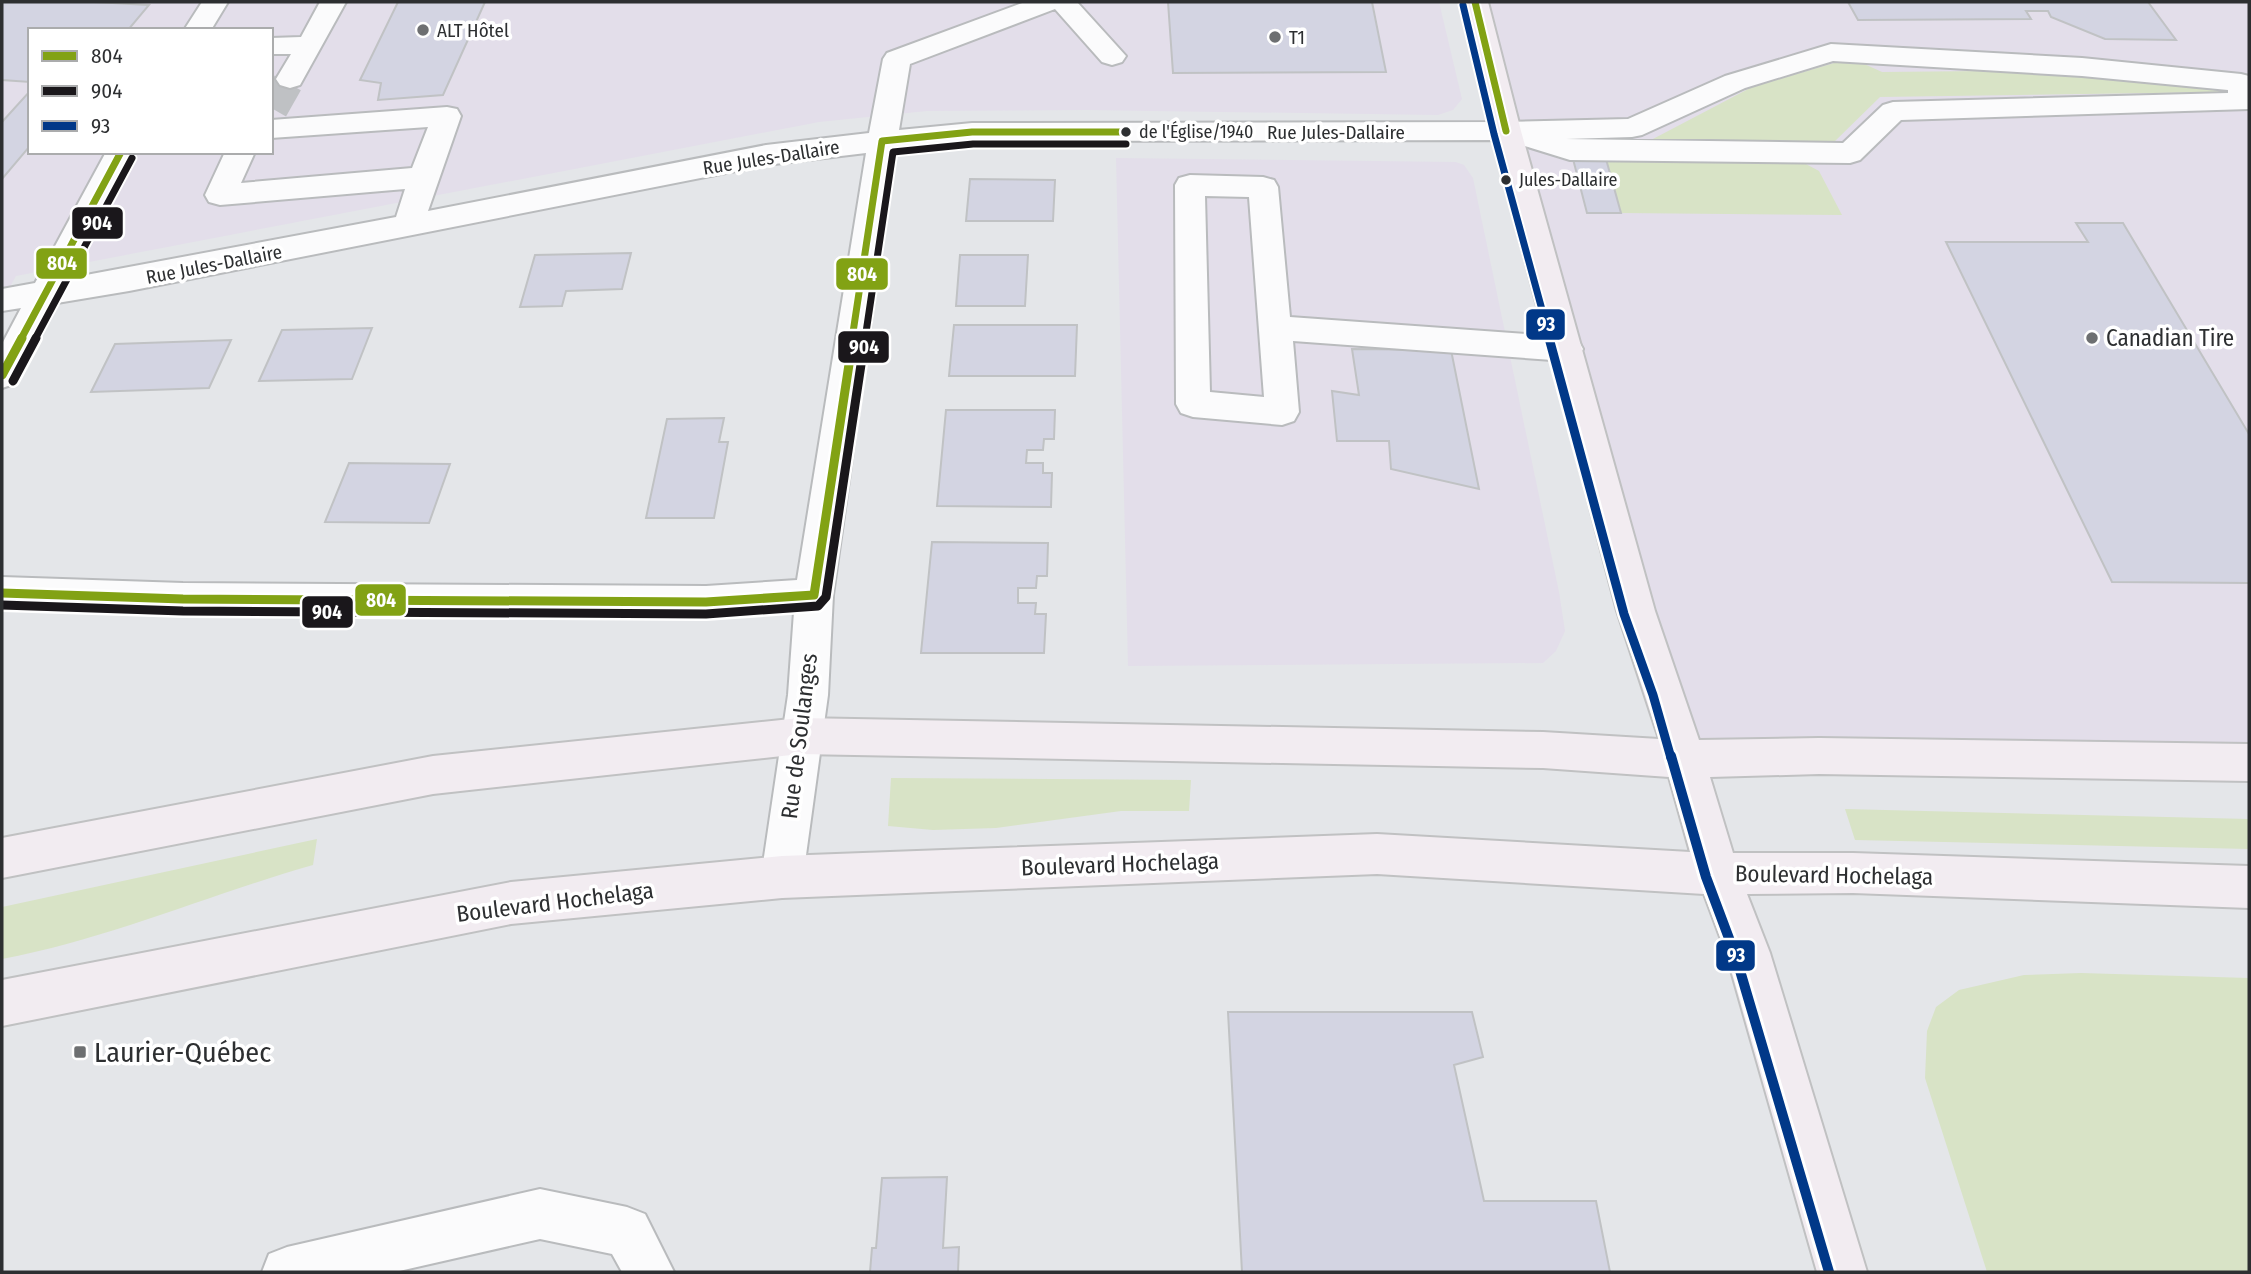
<svg xmlns="http://www.w3.org/2000/svg" width="2251" height="1274" font-family="'Fira Sans Condensed',sans-serif">
<rect width="100%" height="100%" fill="#e4e6e9"/>
<path fill="#e3deea" fill-rule="evenodd" d="M2 2H1439L1462 99 1453 110 1438 115 1086 110 927 111 819 122 16 276 2 301ZM30 30H271V152H30Z
M1475 2H2249V757L1683 759 1506 131Z
M1116 158 1456 162 1464 165 1473 178 1559 592 1565 631 1556 651 1543 663 1128 666Z"/>
<path fill="#d8e3c6" d="M1851 58 1882 72 2070 70 2223 83 2224 92 1880 97 1832 144 1651 140 1752 87Z
M1606 159 1804 163 1819 171 1842 215 1621 213Z
M891 778 1191 780 1189 811H1121L996 828 933 830 888 826Z
M1845 809 2249 819V849L1855 840Z
M317 839 313 865C208 895 109 939 2 959V907Z
M2081 973 2249 978V1272H1987L1925 1078 1927 1031 1936 1007 1959 990 2024 975Z"/>
<path fill="#d3d4e2" stroke="#c0c2c4" stroke-width="2" d="M2 2H94L149 5 128 30H30V82L2 80Z
M398 2H485L443 95 378 100 381 83 360 80Z
M1168 2H1372L1386 72 1173 73Z
M1848 2H2148L2176 40 2105 39 2051 17 2048 11H2026L2031 19 1858 20Z
M30 91V146L2 179V122Z
M1573 159H1606L1621 213H1587Z
M970 179 1055 180 1053 221H966Z
M2076 223H2123L2249 434V583L2112 582 1946 242H2088Z
M631 253 622 289 566 291 562 306 520 307 535 255Z
M960 255H1028L1025 306H956Z
M954 325H1077L1075 376H949Z
M372 328 352 379 259 381 282 330Z
M231 340 209 388 91 392 115 344Z
M1352 349 1451 350 1479 489 1391 469 1389 441H1337L1332 391 1359 395Z
M946 410H1055L1054 439H1044L1043 450H1027L1026 463H1043V473H1052L1051 507 937 506Z
M724 418 719 442H728L714 518H646L667 419Z
M349 463 450 464 429 523 325 522Z
M932 542 1048 543 1047 576H1037L1036 588H1018V603H1036L1035 614H1046L1044 653H921Z
M1228 1012H1472L1483 1057 1454 1065 1484 1201H1596L1610 1272H1242Z
M947 1177 943 1248 959 1247 958 1272H870L872 1248H876L882 1178Z"/>
<g fill="none" stroke-linecap="round" stroke-linejoin="round">
<path stroke="#bfc1c4" stroke-width="30" stroke-dasharray="30 15" stroke-linecap="butt" d="M273 109 290 79"/>
<g stroke="#b9bbbd" stroke-width="4">
<path id="minor" d="M202 2H228L211 30H184Z
M320 2H346L300 85 290 88 280 85 276 79 291 54H271V38L301 37Z
M1025 2H1077L1126 56 1122 62 1112 65 1102 62 1055 9 910 64 899 130 972 123 1506 122 1628 119 1725 76 1831 44 2082 58 2241 74 2249 76V109L1901 120 1860 160 1850 163 1570 160 1505 140 972 141 895 149 833 595 828 695 803 877 797 892 782 898 767 892 761 877 788 695 794 612 706 618 183 615 2 609V577L183 583 706 586 797 580 866 153 766 165 129 291 57 303 14 384 2 388V344L21 308 2 311V289L35 283 106 152H136L70 278 396 217 405 189 220 205 209 202 205 195 225 152H255L241 183 412 168 428 127 271 138V120L447 107 457 109 461 116 428 211 766 145 869 133 883 59 887 53ZM1833 61 2082 76 2228 90V93L1893 102 1883 105 1843 143 1566 139 1632 137 1642 135 1745 88Z
M1190 175 1263 177 1274 180 1278 187 1290 317 1566 337 1578 340 1583 349 1578 358 1566 361 1293 341 1299 412 1294 421 1282 425 1193 417 1181 413 1176 404 1175 185 1179 178ZM1205 196 1249 197 1264 397 1210 392Z
M540 1189 627 1207 645 1214 674 1272H622L612 1254 540 1239 395 1272H262L269 1254 287 1247Z"/>
</g>
<g stroke="#c0c1c2" stroke-width="4">
<path id="major" d="M1462 2H1488L1521 131 1655 611 1699 740 1819 738 2249 744V781L1819 774 1710 777 1733 853H1853L2249 866V908L1853 893 1747 894 1770 953 1867 1272H1817L1726 953 1704 894 1377 874 782 898 511 924 2 1026V980L511 882 782 856 1377 834 1690 852 1669 777 1543 768 800 754 433 794 2 878V838L433 756 800 718 1543 732 1659 739 1617 611 1491 131Z"/>
</g>
<use href="#minor" fill="#fbfbfc" fill-rule="evenodd"/>
<use href="#major" fill="#f2ecf1" fill-rule="evenodd"/>
<g stroke="#fff" stroke-width="11">
<path id="bus-1-far1" d="M1475 2 1506 131
M21 339 121 152
M852 339 882 141 972 132H1126"/>
</g>
<g stroke="#fff" stroke-width="14">
<path id="bus-1" d="M2 375 22 338
M2 593 183 599 706 602 814 595 853 338"/>
</g>
<g stroke="#fff" stroke-width="11">
<path id="bus-2-far1" d="M35 339 132 158
M865 339 893 152 973 144H1126"/>
</g>
<g stroke="#fff" stroke-width="14">
<path id="bus-2" d="M13 381 36 338
M2 605 183 611 706 614 818 606 826 597 865 338"/>
</g>
<g stroke="#fff" stroke-width="11">
<path id="bus-3-far2" d="M1463 5 1494 134 1550 339"/>
</g>
<g stroke="#fff" stroke-width="14">
<path id="bus-3-far1" d="M1549 338 1624 614 1653 695 1671 758"/>
</g>
<g stroke="#fff" stroke-width="16">
<path id="bus-3" d="M1671 756 1706 877 1736 957 1829 1272"/>
</g>
<use href="#bus-1-far1" stroke="#82a214" stroke-width="7"/>
<use href="#bus-1" stroke="#82a214" stroke-width="9"/>
<use href="#bus-2-far1" stroke="#1a171b" stroke-width="7"/>
<use href="#bus-2" stroke="#1a171b" stroke-width="9"/>
<use href="#bus-3-far2" stroke="#013888" stroke-width="7"/>
<use href="#bus-3-far1" stroke="#013888" stroke-width="9"/>
<use href="#bus-3" stroke="#013888" stroke-width="10"/>
</g>
<g fill="#6d6f71" stroke="#fff" stroke-width="2.5">
<circle cx="423" cy="30" r="7"/>
<circle cx="1275" cy="37" r="7"/>
<circle cx="2092" cy="338" r="7"/>
<rect x="73" y="1045" width="14" height="14" rx="3.5"/>
</g>
<g fill="#2d2f31" stroke="#fff" stroke-width="2.5">
<circle cx="1126" cy="132" r="6"/>
<circle cx="1506" cy="180" r="6"/>
</g>
<g text-anchor="middle" stroke-width="7" stroke-linejoin="round" paint-order="stroke">
<g font-size="18" fill="#2d2f31" stroke="#fff" text-anchor="start">
<text x="1139" y="138">de l'Église/1940</text>
<text x="1519" y="186">Jules-Dallaire</text>
</g>
<g font-size="19" fill="#2d2f31" stroke="#fff" text-anchor="start">
<text x="437" y="37">ALT Hôtel</text>
<text x="1289" y="44">T1</text>
</g>
<g font-size="19" fill="#2d2f31" stroke="#fff">
<text x="1336" y="139">Rue Jules-Dallaire</text>
<text transform="translate(771 157) rotate(-9)" y="7">Rue Jules-Dallaire</text>
<text transform="translate(214 264) rotate(-11)" y="7">Rue Jules-Dallaire</text>
</g>
<g font-size="23" fill="#2d2f31" stroke="#fff" text-anchor="start">
<text x="2106" y="346">Canadian Tire</text>
</g>
<g font-size="23" fill="#2d2f31" stroke="#fff">
<text transform="translate(799 736) rotate(-83)" y="8">Rue de Soulanges</text>
<text transform="translate(1120 864) rotate(-2)" y="8">Boulevard Hochelaga</text>
<text transform="translate(1834 875) rotate(1)" y="8">Boulevard Hochelaga</text>
<text transform="translate(555 902) rotate(-7)" y="8">Boulevard Hochelaga</text>
</g>
<g font-size="28" fill="#2d2f31" stroke="#fff" text-anchor="start">
<text x="94" y="1062">Laurier-Québec</text>
</g>
</g>
<g stroke="#fff" stroke-width="2.5">
<rect x="71" y="206" width="53" height="34" rx="7" fill="#1a171b"/>
<rect x="35" y="247" width="53" height="33" rx="7" fill="#82a214"/>
<rect x="835" y="257" width="54" height="34" rx="7" fill="#82a214"/>
<rect x="1525" y="308" width="41" height="33" rx="7" fill="#013888"/>
<rect x="837" y="330" width="53" height="34" rx="7" fill="#1a171b"/>
<rect x="354" y="583" width="53" height="34" rx="7" fill="#82a214"/>
<rect x="301" y="595" width="53" height="34" rx="7" fill="#1a171b"/>
<rect x="1715" y="939" width="41" height="33" rx="7" fill="#013888"/>
</g>
<g font-size="19" text-anchor="middle" font-weight="bold" fill="#fff">
<text x="97" y="230">904</text>
<text x="62" y="270">804</text>
<text x="862" y="281">804</text>
<text x="1546" y="331">93</text>
<text x="864" y="354">904</text>
<text x="381" y="607">804</text>
<text x="327" y="619">904</text>
<text x="1736" y="962">93</text>
</g>
<rect width="2251" height="1274" fill="none" stroke="#2d2f31" stroke-width="7"/>
<rect x="28" y="28" width="245" height="126" fill="#ffffff" stroke="#abacad" stroke-width="2"/>
<rect x="42" y="51" width="35" height="10" fill="#82a214" stroke="#abacad" stroke-width="2"/>
<text x="91" y="63" font-size="21" fill="#2d2f31">804</text>
<rect x="42" y="86" width="35" height="10" fill="#1a171b" stroke="#abacad" stroke-width="2"/>
<text x="91" y="98" font-size="21" fill="#2d2f31">904</text>
<rect x="42" y="121" width="35" height="10" fill="#013888" stroke="#abacad" stroke-width="2"/>
<text x="91" y="133" font-size="21" fill="#2d2f31">93</text>
</svg>
